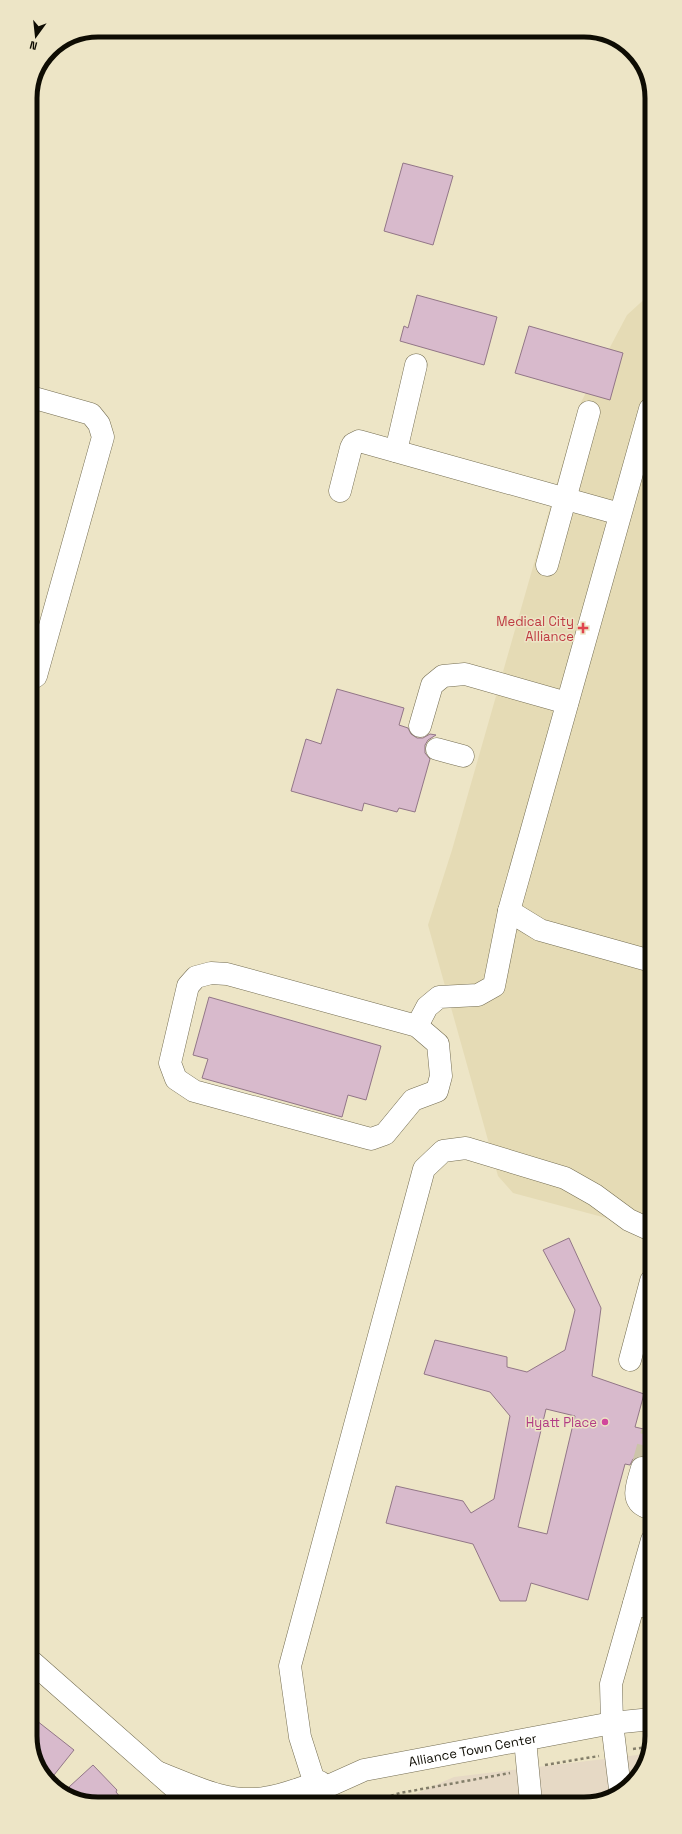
<svg xmlns="http://www.w3.org/2000/svg" width="682" height="1834" font-family="'Space Grotesk',sans-serif">
<rect width="100%" height="100%" fill="#ede5c6"/>
<path fill="#e6d9c5" d="M646 1754 638 1778 602 1802 395 1803 454 1777Z"/>
<path fill="#e5dbb5" d="M650 294 651 1230 513 1193 498 1176 428 925 452 850 579 406 627 315Z"/>
<path fill="#d8bacc" stroke="#927687" fill-rule="evenodd" d="M403 163 453 176 433 245 384 231Z
M417 295 497 317 484 365 400 341 404 326 408 328Z
M529 326 623 353 610 400 515 373Z
M337 689 404 708 399 725 408 728 411 734 417 738H423L430 734 436 735 428 740 425 745V753L430 759 415 812 399 808 397 812 364 803 362 811 291 791 306 739 321 744Z
M209 997 381 1046 366 1100 348 1095 342 1117 202 1078 208 1059 193 1055Z
M569 1238 601 1308 592 1376 644 1394 635 1427 652 1431V1460L646 1456H639L633 1459 630 1465 625 1464 588 1600 531 1583 526 1601H500L473 1544 386 1523 396 1486 463 1501 471 1513 494 1499 510 1416 490 1392 424 1374 435 1340 507 1357V1367L527 1372 565 1350 575 1310 543 1250ZM546 1409 575 1416 547 1534 518 1527Z
M32 1717 74 1750 50 1780 32 1754Z
M93 1765 117 1790 116 1792 126 1804H93L80 1799 69 1787Z"/>
<g fill="none" stroke-linecap="round" stroke-linejoin="round">
<path stroke="#ccc4a9" stroke-width="22" stroke-dasharray="22 11" stroke-linecap="butt" d="M642 1468 652 1432"/>
<g stroke="#746d52" stroke-width="23">
<g id="minor">
<path d="M31 397 91 414 99 424 103 437 36 676 31 679"/>
<path d="M396 451 416 365"/>
<path d="M340 491 351 448 353 444 359 441 620 514"/>
<path d="M547 565 589 412"/>
<path d="M420 726 432 685 443 676 465 674 567 703"/>
<path d="M437 749 463 756"/>
<path d="M509 911 540 930 651 961"/>
<path d="M211 973 227 974 417 1026 438 1044 441 1076 437 1091 413 1100 385 1134 371 1139 194 1091 176 1079 170 1063 188 986 196 977Z"/>
<path d="M417 1026 427 1007 439 997 478 995 494 986 509 911 650 409"/>
<path d="M630 1360 651 1281"/>
<path d="M642 1468C637 1486 628 1503 652 1509"/>
<path d="M634 1604 652 1608"/>
<path d="M32 1662 192 1803"/>
<path d="M525 1740 531 1802"/>
<path d="M157 1772C191 1785 226 1804 264 1798 283 1796 302 1787 320 1782"/>
<path d="M315 1784 300 1737 290 1666 424 1169 443 1151 466 1148 565 1178 595 1195 629 1220 651 1230"/>
<path d="M620 1789 612 1723 611 1684 652 1540"/>
<path id="s1" d="M301 1803 315 1792 364 1770 612 1723 652 1719"/>
</g>
</g>
<path stroke="#837e6a" stroke-width="2.5" stroke-dasharray="3 3" stroke-linecap="butt" d="M633 1749 648 1747
M545 1765 599 1756
M368 1803 400 1793 510 1773"/>
<use href="#minor" stroke="#fff" stroke-width="22"/>
</g>
<path fill="#e0444e" stroke="#ede5c6" stroke-width="1.5" d="M581 622h4v4h4v4h-4v4h-4v-4h-4v-4h4z"/>
<circle fill="#d1479c" stroke="#ede5c6" stroke-width="1.5" cx="605" cy="1422" r="4"/>
<g text-anchor="middle" stroke-width="3" stroke-linejoin="round" paint-order="stroke">
<g font-size="13" fill="#be3a42" stroke="#ede5c6" text-anchor="end">
<text x="574" y="626">Medical City<tspan x="574" dy="15">Alliance</tspan></text>
</g>
<g font-size="13" fill="#b23c85" stroke="#ede5c6" text-anchor="end">
<text x="597" y="1427">Hyatt Place</text>
</g>
<g font-size="13" fill="#0e0c03" stroke="#ede5c6">
<text dy="5" stroke="none"><textPath href="#s1" startOffset="182">Alliance Town Center</textPath></text>
</g>
</g>
<path d="M0 0H682V1834H0ZM98 37H584A61 61 0 0 1 645 98V1736A61 61 0 0 1 584 1797H98A61 61 0 0 1 37 1736V98A61 61 0 0 1 98 37Z" fill="#ede5c6" fill-rule="evenodd"/>
<path fill="none" stroke="#0e0c03" stroke-width="5" d="M98 37H584A61 61 0 0 1 645 98V1736A61 61 0 0 1 584 1797H98A61 61 0 0 1 37 1736V98A61 61 0 0 1 98 37Z"/>
<g transform="translate(36 36) rotate(195)" stroke="#ede5c6" stroke-width="3" paint-order="stroke">
<path d="M0-3L7 15L0 10L-7 15Z" fill="#0e0c03"/>
<text y="-6" font-size="11" font-weight="bold" text-anchor="middle" fill="#0e0c03">N</text>
</g>
</svg>
